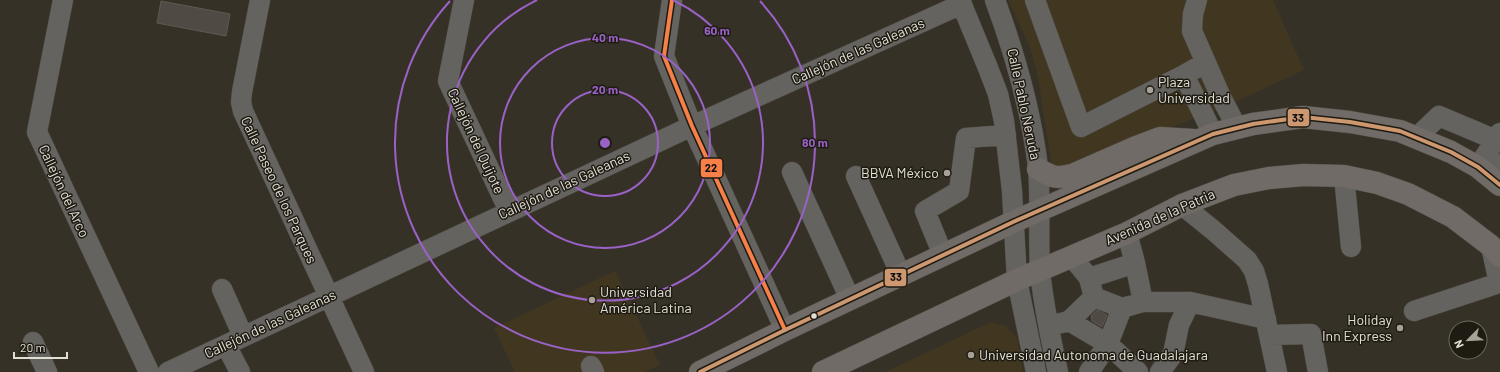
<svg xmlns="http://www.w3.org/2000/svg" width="1500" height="372" font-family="Barlow,sans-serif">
<rect width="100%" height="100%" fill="#353127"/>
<path fill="#413721" d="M1008 0H1273L1304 70 1229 105 1077 164 1061 169 1052 165 1050 156 1038 76 1029 45Z
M615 271 660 365 644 372H515L494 328Z
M991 322 1006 326 1017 338 1023 372H885Z"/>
<path fill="#504a44" stroke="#5e5952" d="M161 1 230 14 226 36 157 23Z
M1097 310 1107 315 1102 327 1092 321 1091 316Z"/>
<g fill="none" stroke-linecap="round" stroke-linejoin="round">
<g stroke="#504c44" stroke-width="21">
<path id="minor" d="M63 0 37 132 149 372
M260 0 242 92 241 102 243 111 364 372
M464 0 448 81 509 211
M672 0 664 56 692 126 785 330
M960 0 988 68 998 94 1004 121 1012 191 1017 280 1036 372
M995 0C1015 54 1031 110 1038 167 1041 201 1038 236 1040 270 1043 305 1051 339 1058 372
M1035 0 1081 127 1184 75 1205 63
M1197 0 1193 14 1192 31 1220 95 1237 128
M1184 75 1213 134
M1416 138 1439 116 1496 140
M1478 167 1500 133
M792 172 850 299
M856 176 901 275
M1344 176 1351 247
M1491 177 1500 164
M1182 205 1213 230 1247 260 1254 271 1258 284 1277 372
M1127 233 1135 263 1143 302H1190L1266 319
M943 255 925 211 959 191 966 138 1006 135
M1072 257 1089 278 1094 297 1122 308 1143 302
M1089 278 1135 263
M222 289 243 336
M1414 311 1499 283 1491 246
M1069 321 1094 297
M1049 326 1069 321 1108 344 1138 372
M1269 335 1311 334 1318 372
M33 342 47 372
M226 345 240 372
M591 366 594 372
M168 372 692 126 962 4
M1089 372 1108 344 1122 308
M1160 372 1173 354 1179 325 1190 302"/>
</g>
<g stroke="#504c44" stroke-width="23">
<path id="major" d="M1038 169C1052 177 1056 179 1072 175L1136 147 1160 138 1194 140
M700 372 785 330 1013 222 1213 134 1253 124 1303 117 1350 122 1400 131 1451 152 1478 167 1500 185
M823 372 1017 280 1127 233 1182 205 1234 185 1269 178 1304 175 1344 176 1377 183 1408 194 1453 217 1491 246 1500 256"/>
</g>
<use href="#minor" stroke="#656360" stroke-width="20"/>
<use href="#major" stroke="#706b66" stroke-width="22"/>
<g stroke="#1e1b13" stroke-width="7">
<path id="bus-1" d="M672 0 664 56 692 126 785 330"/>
</g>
<g stroke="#1e1b13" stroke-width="7">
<path id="bus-2" d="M700 372 785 330 1013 222 1213 134 1253 124 1303 117 1350 122 1400 131 1451 152 1478 167 1500 185"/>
</g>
<use href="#bus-1" stroke="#f78048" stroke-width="4"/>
<use href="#bus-2" stroke="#cd976f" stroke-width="4"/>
</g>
<g fill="none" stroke="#9a62c6" stroke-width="2">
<circle cx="605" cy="143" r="53"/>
<circle cx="605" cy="143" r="105"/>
<path d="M673 0A158 158 0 1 1 537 0"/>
<path d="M760 1A210 210 0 1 1 450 1"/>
</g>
<g fill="#a7a298" stroke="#1e1b13" stroke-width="1.5">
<circle cx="1150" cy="90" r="4"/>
<circle cx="947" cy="173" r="4"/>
<circle cx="592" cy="300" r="4"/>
<circle cx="1400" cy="328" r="4"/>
<circle cx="971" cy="355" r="4"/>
</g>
<circle fill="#e4dfd5" stroke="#1e1b13" stroke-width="1.5" cx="814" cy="316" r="3.5"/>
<g text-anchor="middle" stroke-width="3" stroke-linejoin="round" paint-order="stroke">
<g font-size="14" fill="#e4dfd5" stroke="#1e1b13">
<text transform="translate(858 51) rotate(-24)" y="5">Callejón de las Galeanas</text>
<text transform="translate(1024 104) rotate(78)" y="5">Calle Pablo Neruda</text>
<text transform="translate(476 141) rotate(65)" y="5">Callejón del Quijote</text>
<text transform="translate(564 185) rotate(-25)" y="5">Callejón de las Galeanas</text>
<text transform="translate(279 190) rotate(65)" y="5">Calle Paseo de los Parques</text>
<text transform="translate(64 191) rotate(65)" y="5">Callejón del Arco</text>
<text transform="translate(1160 217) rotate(-24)" y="5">Avenida de la Patria</text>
<text transform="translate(270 324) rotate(-25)" y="5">Callejón de las Galeanas</text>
</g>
<g font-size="14" fill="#e4dfd5" stroke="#1e1b13" text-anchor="start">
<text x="1158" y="87">Plaza<tspan x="1158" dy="16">Universidad</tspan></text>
<text x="939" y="178" text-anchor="end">BBVA México</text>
<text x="600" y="297">Universidad<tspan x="600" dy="16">América Latina</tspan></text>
<text x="1392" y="325" text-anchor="end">Holiday<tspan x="1392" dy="16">Inn Express</tspan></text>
<text x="979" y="360">Universidad Autonoma de Guadalajara</text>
</g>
</g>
<circle cx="605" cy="143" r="6" fill="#9a62c6" stroke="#1e1b13" stroke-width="2"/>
<g font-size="12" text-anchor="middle" font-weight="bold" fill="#9a62c6" stroke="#1e1b13" stroke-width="3" stroke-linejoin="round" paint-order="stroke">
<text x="717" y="35">60 m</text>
<text x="605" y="42">40 m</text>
<text x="605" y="94">20 m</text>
<text x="815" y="147">80 m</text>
</g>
<g stroke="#1e1b13" stroke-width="1.5">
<rect x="1287" y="108" width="23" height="19" rx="4" fill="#cd976f"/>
<rect x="700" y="158" width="23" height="20" rx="4" fill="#f78048"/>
<rect x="884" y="268" width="23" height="19" rx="4" fill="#cd976f"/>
</g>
<g font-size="11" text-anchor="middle" font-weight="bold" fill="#111">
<text x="1298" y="122">33</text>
<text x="711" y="172">22</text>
<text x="896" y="281">33</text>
</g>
<g transform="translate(1468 340) rotate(246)"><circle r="19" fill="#1e1b13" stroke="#6d6961"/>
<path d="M0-3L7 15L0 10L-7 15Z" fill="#a7a298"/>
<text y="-6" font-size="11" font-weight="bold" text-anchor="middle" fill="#e4dfd5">N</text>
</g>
<path d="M14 352v6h53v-6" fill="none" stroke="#e4dfd5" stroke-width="2"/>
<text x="20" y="352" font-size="12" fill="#e4dfd5" stroke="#1e1b13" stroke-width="3" paint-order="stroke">20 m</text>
</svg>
